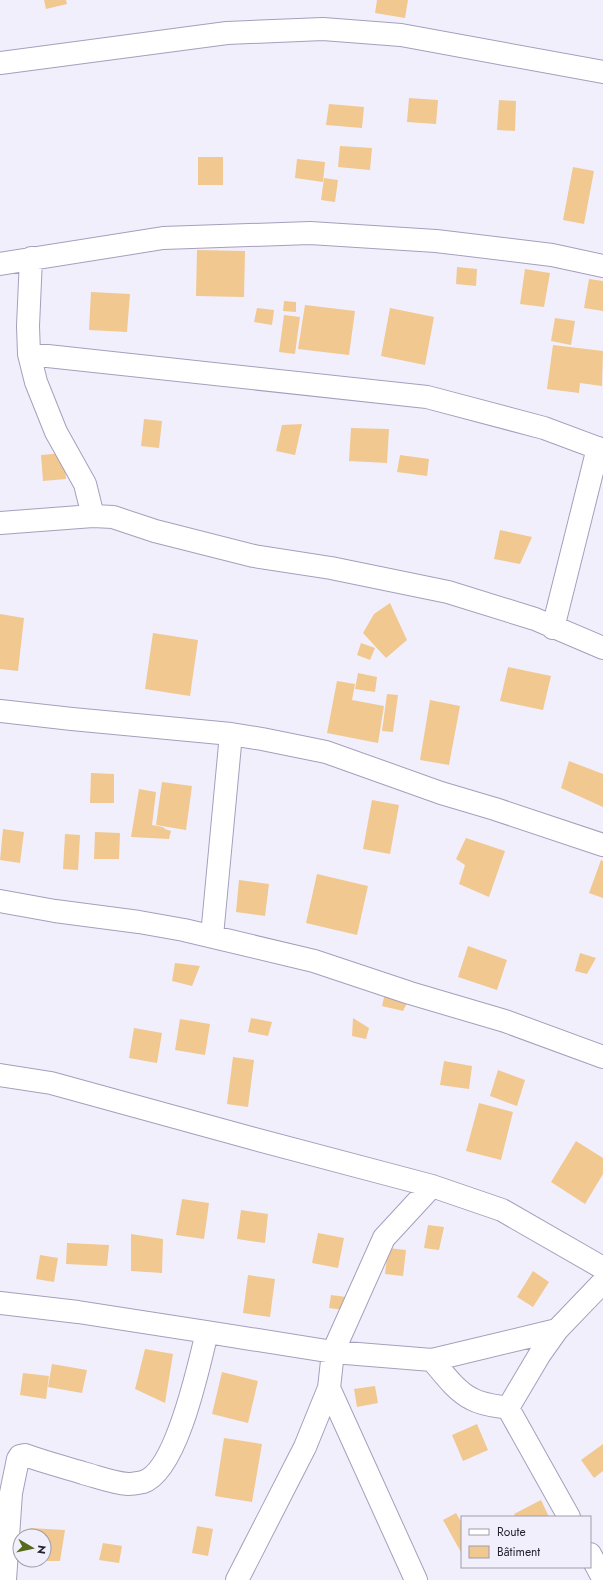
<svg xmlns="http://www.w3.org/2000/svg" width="603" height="1580" font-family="Jost,sans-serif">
<rect width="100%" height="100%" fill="#f2effc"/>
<path fill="#f1c88f" d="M44 0H66L67 4 46 9Z
M377 0H408L405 18 375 13Z
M409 98 438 100 436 124 407 122Z
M499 100 516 101 515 131 497 130Z
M329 104 364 107 362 128 326 125Z
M340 146 372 148 370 170 338 167Z
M198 157H223V185H198Z
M297 159 325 162 323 182 295 178Z
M573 167 594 171 584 224 563 220Z
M324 178 338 180 335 202 321 200Z
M197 250 245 251 244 297 196 296Z
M457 267 477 269 476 286 456 284Z
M525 269 550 273 544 307 520 304Z
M589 279 603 281V311L584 308Z
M91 292 130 294 127 332 89 330Z
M284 301 296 302V312L283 311Z
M305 305 355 311 349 355 298 349Z
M257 308 274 310 272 325 254 322Z
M390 308 434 317 425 365 381 356Z
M284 315 300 317 295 354 279 352Z
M555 318 575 321 571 345 551 341Z
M553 345 603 351 602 386 580 383 579 393 547 389Z
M144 419 162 421 159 448 141 446Z
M302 424 295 455 276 451 282 425Z
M351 428 389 429 387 463 349 461Z
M64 453 66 479 43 481 41 455Z
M400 455 429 459 427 476 397 472Z
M500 530 532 537 520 564 494 559Z
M390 603 407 640 386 658 363 633 374 614Z
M0 614 24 618 18 671 0 669Z
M153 633 198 640 190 696 145 689Z
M361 643 375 648 370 660 357 655Z
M508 667 551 676 543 710 500 701Z
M358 673 377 677 375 692 355 689Z
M337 681 355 684 352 700 384 706 378 743 327 733Z
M387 694 398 695 393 732 382 731Z
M430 700 460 706 449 765 420 760Z
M569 761 603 774V807L561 788Z
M91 773 114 774V803H90Z
M162 782 192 786 186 830 156 825Z
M139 789 156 792 152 825 163 827 165 829 171 831 169 839 131 837Z
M372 800 399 805 390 854 363 849Z
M3 829 24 832 20 863 0 860Z
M95 832 120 833 119 859H94Z
M65 834 80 835 78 870 63 869Z
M466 838 505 851 489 897 459 884 465 865 456 859Z
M601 860 603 861V898L589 893Z
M317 874 368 886 357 935 306 923Z
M239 880 269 884 265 916 236 912Z
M468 946 507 960 497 990 458 977Z
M580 953 596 958 587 974 575 971Z
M175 963 200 966 192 986 172 981Z
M385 993 407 1003 403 1011 382 1006Z
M251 1018 272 1022 268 1036 248 1032Z
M353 1018 369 1028 366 1039 352 1036Z
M180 1019 210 1024 205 1055 175 1050Z
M134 1028 162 1033 157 1063 129 1058Z
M233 1057 254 1060 248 1107 227 1104Z
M444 1061 472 1066 469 1089 440 1085Z
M498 1070 525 1080 517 1106 490 1096Z
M479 1103 513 1112 501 1160 466 1151Z
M576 1141 603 1158V1174L585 1204 551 1182Z
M182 1199 209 1203 204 1239 176 1235Z
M241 1210 268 1214 265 1243 237 1239Z
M428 1225 444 1227 439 1250 424 1248Z
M318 1233 344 1238 338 1268 312 1263Z
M131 1234 163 1239 162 1273 131 1271Z
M67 1243 109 1245 107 1266 66 1264Z
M388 1248 406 1250 403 1276 385 1274Z
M40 1255 58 1258 54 1282 36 1279Z
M533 1271 549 1282 533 1307 517 1297Z
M248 1275 275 1279 270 1317 243 1313Z
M331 1295 346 1297 344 1310 329 1308Z
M145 1349 173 1354 165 1403 135 1389Z
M52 1364 87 1370 82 1393 48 1387Z
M222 1372 258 1381 248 1423 212 1414Z
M23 1373 49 1376 46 1399 20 1395Z
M375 1386 378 1403 357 1407 354 1389Z
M477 1424 488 1450 463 1461 452 1435Z
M224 1438 262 1444 252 1502 215 1496Z
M603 1444V1471L594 1478 581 1460Z
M541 1500 549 1517H516L514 1514Z
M456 1513 462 1523V1554L443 1520Z
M197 1526 213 1529 208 1556 192 1553Z
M30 1528 65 1530 60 1561H44V1536H30Z
M103 1543 122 1546 119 1563 99 1560Z"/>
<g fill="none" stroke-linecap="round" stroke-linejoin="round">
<g stroke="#a59fbc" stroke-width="24">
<path id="minor" d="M0 63 227 33 323 29 401 35 603 72
M31 258 28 326 29 354 36 382 56 432 85 484 93 516
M0 264 163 238 310 233 436 241 552 255 603 266
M29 354 427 397 544 428 603 450
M0 523 93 516 113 517 155 531 254 556 331 568 448 592 535 619 603 648
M553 628 598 448
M0 711 72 719 231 734 262 739 326 752 441 793 495 809 603 845
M0 901 55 911 139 922 184 930 314 961 410 993 505 1021 603 1057
M212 936 231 734
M0 1075 51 1083 251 1138 432 1186 502 1210 603 1268
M0 1303 78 1312 207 1332
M432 1360C444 1374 456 1391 472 1399 483 1405 496 1406 508 1408L569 1517
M508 1408 540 1354 557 1330 603 1282
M590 1554 603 1578
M5 1580 11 1493 18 1459 20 1456 25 1455C44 1462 64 1467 83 1473 98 1477 113 1483 128 1484 132 1484 138 1483 143 1482 177 1471 199 1365 207 1332L333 1352 432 1360 557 1330
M237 1580 305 1447 329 1388
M416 1580 329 1388 333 1352 384 1238 432 1186"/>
</g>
<use href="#minor" stroke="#fff" stroke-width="22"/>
</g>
<rect x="461" y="1516" width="130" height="52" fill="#f2effc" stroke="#a09daa"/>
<rect x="469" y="1529" width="20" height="6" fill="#ffffff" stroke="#a09daa"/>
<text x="497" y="1536" font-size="12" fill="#25232e">Route</text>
<rect x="469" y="1546" width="20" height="12" fill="#f1c88f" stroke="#a09daa"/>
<text x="497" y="1556" font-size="12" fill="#25232e">Bâtiment</text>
<g transform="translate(32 1548) rotate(99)"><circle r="19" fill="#f2effc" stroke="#a09daa"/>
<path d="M0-3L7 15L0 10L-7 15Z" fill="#566a19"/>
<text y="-6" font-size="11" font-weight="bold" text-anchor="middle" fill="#25232e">N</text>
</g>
</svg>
